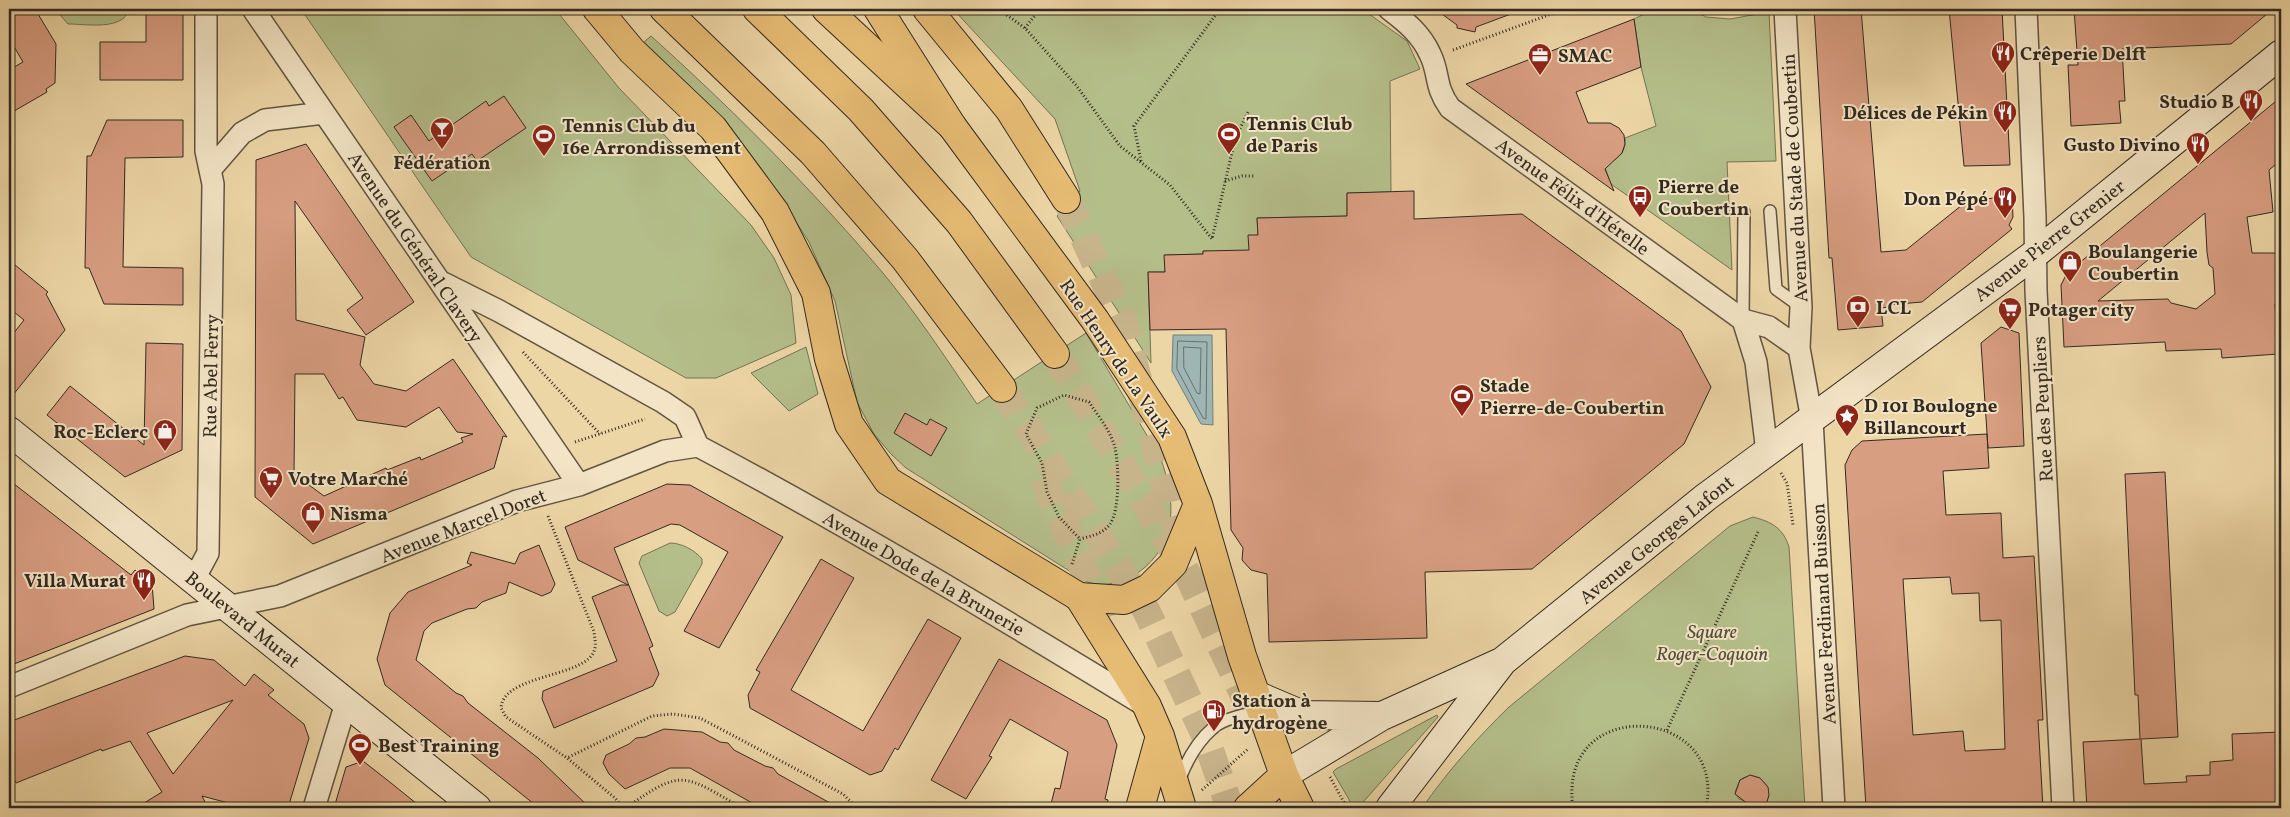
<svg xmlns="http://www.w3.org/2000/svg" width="2290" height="817" font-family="Vollkorn,serif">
<rect width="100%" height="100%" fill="#edd6a6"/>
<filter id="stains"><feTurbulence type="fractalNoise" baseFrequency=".004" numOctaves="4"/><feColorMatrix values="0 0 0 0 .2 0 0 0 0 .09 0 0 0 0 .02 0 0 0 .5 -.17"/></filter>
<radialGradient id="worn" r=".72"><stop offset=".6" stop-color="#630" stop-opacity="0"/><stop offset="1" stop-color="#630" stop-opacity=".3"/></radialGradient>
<path fill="#b4be89" stroke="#737454" d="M55 9H129C124 31 86 24 68 24Z
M301 9H555L619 88 751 225 774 258 791 295 796 343 716 378H686L471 257Z
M953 9H1362L1407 41 1420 69 1390 81 1391 192 1347 193V216L1257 218 1258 235 1249 253 1203 251V254L1165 255V272H1148L1151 363 1057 216 1080 191 1055 119Z
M1655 9H1691L1706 17 1730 19 1769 12 1776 161 1727 162 1732 270 1611 184 1604 165C1618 159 1626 154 1625 138L1656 126 1641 67 1634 19Z
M651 36C730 107 807 184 877 266 914 309 945 357 977 404L1086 333 1161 459C1168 480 1173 500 1170 523 1165 560 1124 594 1087 582L906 468 891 454 874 434 857 402 835 301 809 242 766 175 721 116 644 42Z
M806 347 818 394 789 411 751 373Z
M1753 517C1772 522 1783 528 1789 547L1805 808H1763C1778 791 1759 766 1740 780L1735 792 1739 799 1746 801 1749 808H1422C1448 771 1476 739 1509 707L1730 526Z
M670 543C681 543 695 550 702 559V564L675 612 667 616 659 611 639 563 642 556Z
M1437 715 1438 717 1358 808H1354L1333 772 1336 769Z"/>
<path fill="#9eb6b3" stroke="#737e78" d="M1173 335H1212L1213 425 1201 424 1172 371Z"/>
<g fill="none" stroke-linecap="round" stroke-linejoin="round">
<path stroke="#68706a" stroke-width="1" d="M1178 341 1207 342 1206 419 1203 418 1177 369Z
M1184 347 1201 348 1200 394 1197 393 1184 368Z"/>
</g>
<path fill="#d89e81" stroke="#322a20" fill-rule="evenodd" d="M9 9H35L56 44 55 83 46 89 47 92 9 114V70L23 62 9 38Z
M146 9H183V80H100V42H146Z
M1435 9H1518L1519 11 1476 27 1475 32 1457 28V25Z
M1814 9H1861L1881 252 1906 250 1967 201 2012 196 2013 217 2009 225 2012 229 1922 302 1888 305 1889 307 1881 308 1883 326 1838 330 1832 258H1829Z
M1949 9H2002L2010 165 1964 166Z
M2074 9H2273L2231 44 2122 49 2125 101H2119L2121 123 2071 126 2068 65H2078Z
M1634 19 1641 67 1576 92 1588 123H1610L1619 128 1624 135 1625 144 1622 153 1605 169 1614 191 1466 84Z
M504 96 526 128 477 161 472 154 432 181 394 127 411 115 429 141 486 101 489 106Z
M2281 97V160L2269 170 2273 212 2247 217 2252 253H2281V303L2275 304 2278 354 2222 358 2221 349 2166 351 2165 342 2064 347 2061 285 2067 273ZM2205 213 2207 252 2209 265 2213 268 2215 294 2196 309 2171 303 2168 299 2098 301Z
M107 120H183V157L125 158 123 267 183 268V305L104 304 89 268H85L87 156H91Z
M306 144 414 302 366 335 347 310 363 298 295 201 296 320 365 337 360 365 374 384 406 391 453 359 507 437 503 436 494 468 313 544 255 497 256 160ZM295 374H324L339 399 343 397 357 420 406 427 439 407 457 432 473 434 461 438 463 442 421 460 420 457 387 470 386 468 324 496 294 474Z
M1414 191V219L1522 214 1681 331 1711 387 1684 444 1532 569 1425 572 1427 638 1269 642 1267 574 1251 570 1242 560 1243 548 1231 530 1226 329 1150 330 1148 272H1165L1164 255 1203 254V251L1249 250 1248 235H1258L1257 218 1347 216V193Z
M9 260 48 292 46 294 65 330 9 400V339L24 320 9 308Z
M2001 327 2019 333 2024 446 1988 448 1981 343Z
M146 343 183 344 182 450 125 477 47 415 70 386 144 445Z
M905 413 927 425 930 419 947 428 931 456 894 433Z
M1987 434 1989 468 1943 471 1946 515 2001 513 2003 558 2034 556 2043 720H2038L2043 808H1866L1845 465 1852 450 1862 441ZM1950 577 1952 594 1979 593 1980 621 2001 620 2005 749 1965 751 1963 731 1913 735 1903 579Z
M2165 472 2178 737 2141 739 2144 784 2187 782 2186 776 2210 775V762L2233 760 2232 734 2281 732V808H2087L2083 742 2140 739 2138 695H2135L2125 474Z
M9 480 131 575 135 570 152 583 154 609 9 666Z
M667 484 690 485 783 537 719 648 684 631 728 552 680 525 671 524 614 548 653 646 649 648 659 674 653 686 554 728 542 699 543 691 617 661 592 597 621 585H628L578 560 565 527Z
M539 545 555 584 551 592 542 596 509 582 506 593 482 602 476 608 467 609 432 623 424 631 416 660 456 693 463 696 468 703 538 758 590 808H539L385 685 377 659 390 613 408 592 472 565 467 563 471 552 515 564 520 553Z
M821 559 854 578 791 690 863 731 928 619 961 638 898 750 895 748 882 771 870 775 750 708 748 695 760 672 756 670Z
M185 656 214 660 245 686 254 674 274 690 268 695 304 724 309 738 288 808H247L202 796 208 808H136L162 792 130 741 102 751 101 749 16 783 9 770V722ZM233 700 173 774 147 733Z
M999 659 1107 720 1117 745 1105 799 1108 800 1107 808H1050L1055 788 1060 789 1068 752 1010 719 989 756 992 757 966 799 931 780Z
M664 729 702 732 720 742 728 743 734 750 765 766 773 768 778 774 839 808H761L690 768H670L625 789 609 774 603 763 606 755 629 744 636 738 645 737Z
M363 761 391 783 422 808H334L346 767Z
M1750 775 1760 778 1768 787 1769 795 1765 808H1749L1748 804 1735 794 1740 780Z"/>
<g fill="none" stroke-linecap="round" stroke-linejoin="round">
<path stroke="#c8b48b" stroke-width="28" stroke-dasharray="28 14" stroke-linecap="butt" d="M1066 199 1124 324 1181 547
M1055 354 1188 575 1249 706
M1002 388 1146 610 1204 733 1230 808
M1043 478 1106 619"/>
<g stroke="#615542" stroke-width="14">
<path id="service" d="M1770 211 1776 289 1801 307
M1743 320 1744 212
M1179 781C1186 762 1198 741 1213 728 1222 719 1249 713 1262 712"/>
</g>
<g stroke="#615542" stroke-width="24">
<path id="minor" d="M253 9 579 485
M1389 9C1406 22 1421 34 1430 54 1440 74 1434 86 1450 108L1743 320 1769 327 1799 348
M1785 9 1801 307 1799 348 1812 420 1834 808
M2026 9 2035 217 2036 291 2063 808
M210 170 242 133 265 120 324 113
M443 283 499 311 663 402 685 417 698 446
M1743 320 1756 362 1767 452
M698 446C851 527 998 616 1146 706
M194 579 208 553 213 184 206 151V9
M9 687 187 615 280 596 517 501 579 485 665 451 698 446
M314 808 346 703"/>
</g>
<g stroke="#322a20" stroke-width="30">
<path id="secondary" d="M9 431 477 808
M1256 695 1303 715 1382 716
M1284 775 1382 716 1499 663
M1390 808 1503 661 1706 497 2036 253 2281 54"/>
</g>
<g stroke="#322a20" stroke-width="30">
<path id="primary" d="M878 9 952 126 1095 320 1172 437 1198 504 1242 656 1284 775 1300 808
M1079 597 1147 706 1160 736 1182 808
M1079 597 1124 600 1149 588 1173 564 1198 504
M1140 808 1160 736
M1248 808 1284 775"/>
</g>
<g stroke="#322a20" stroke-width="30">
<path id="trunk" d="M597 9 632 51 713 128 775 212 816 293 829 359 849 424 888 481 1079 597
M664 9 813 153 905 259 1002 388
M757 9 861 110 959 222 1055 354
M826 9 952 126
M927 9 1009 109 1066 199"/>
</g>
<path stroke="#322a20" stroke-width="3" stroke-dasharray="1 2.5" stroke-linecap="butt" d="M998 9 1025 28 1076 85 1120 146 1170 185 1212 239 1235 139 1248 112
M1025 28 1040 9
M1453 50 1565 9
M1141 161 1134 126 1220 9
M1225 181 1242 176H1254
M523 352 600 434
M575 442 645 419
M1781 473 1787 483 1793 525
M548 516 594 632C595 640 597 648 592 655 577 677 503 676 501 708L506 717 567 758
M1072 564 1080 539 1059 517 1047 492 1042 463 1026 434 1037 408 1064 395 1089 402C1098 416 1111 431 1115 448 1119 465 1120 510 1110 524 1103 534 1091 536 1080 539
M1667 730 1758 532
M1330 777 1347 808
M1202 790 1248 749
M623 808 615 798 567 758 652 716 673 714 700 718 843 794 857 808
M626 808C683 767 684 775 742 808
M1573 808C1556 693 1728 705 1706 808"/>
<use href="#service" stroke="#f3e4c5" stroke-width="11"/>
<use href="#minor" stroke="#f3e4c5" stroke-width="21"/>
<use href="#secondary" stroke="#f3e4c5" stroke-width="28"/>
<use href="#primary" stroke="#e6bb73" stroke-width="28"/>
<use href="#trunk" stroke="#e6bb73" stroke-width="28"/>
</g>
<defs>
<g id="restaurant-pin" transform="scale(1.25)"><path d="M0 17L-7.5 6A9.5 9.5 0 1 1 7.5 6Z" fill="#8f2418" stroke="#f3e4c5"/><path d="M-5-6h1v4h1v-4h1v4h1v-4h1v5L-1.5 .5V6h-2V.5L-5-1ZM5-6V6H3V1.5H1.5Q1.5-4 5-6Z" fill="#fff"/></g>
<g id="office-pin" transform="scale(1.25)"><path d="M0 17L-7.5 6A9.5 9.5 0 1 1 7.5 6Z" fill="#8f2418" stroke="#f3e4c5"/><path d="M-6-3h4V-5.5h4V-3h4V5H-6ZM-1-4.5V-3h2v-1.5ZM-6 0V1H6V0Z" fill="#fff"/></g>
<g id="bar-pin" transform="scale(1.25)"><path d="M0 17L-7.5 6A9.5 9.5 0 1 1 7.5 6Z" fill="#8f2418" stroke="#f3e4c5"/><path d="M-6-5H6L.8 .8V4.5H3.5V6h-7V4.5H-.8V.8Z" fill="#fff"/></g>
<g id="stadium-pin" transform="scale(1.25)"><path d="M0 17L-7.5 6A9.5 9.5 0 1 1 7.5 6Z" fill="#8f2418" stroke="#f3e4c5"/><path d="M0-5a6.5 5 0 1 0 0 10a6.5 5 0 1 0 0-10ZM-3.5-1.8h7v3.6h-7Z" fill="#fff"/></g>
<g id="bus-pin" transform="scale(1.25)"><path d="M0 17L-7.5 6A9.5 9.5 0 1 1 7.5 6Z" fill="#8f2418" stroke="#f3e4c5"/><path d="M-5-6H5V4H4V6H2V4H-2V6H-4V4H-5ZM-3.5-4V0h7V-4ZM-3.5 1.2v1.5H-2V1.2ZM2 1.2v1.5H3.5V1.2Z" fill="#fff"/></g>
<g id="shop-pin" transform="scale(1.25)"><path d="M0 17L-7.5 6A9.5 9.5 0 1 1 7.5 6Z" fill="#8f2418" stroke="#f3e4c5"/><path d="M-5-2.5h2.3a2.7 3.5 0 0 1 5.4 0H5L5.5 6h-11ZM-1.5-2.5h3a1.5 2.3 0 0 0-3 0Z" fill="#fff"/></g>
<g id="bank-pin" transform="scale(1.25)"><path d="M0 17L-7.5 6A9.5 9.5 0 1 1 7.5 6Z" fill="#8f2418" stroke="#f3e4c5"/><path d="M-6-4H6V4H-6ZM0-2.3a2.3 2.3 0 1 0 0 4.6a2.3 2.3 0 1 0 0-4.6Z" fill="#fff"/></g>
<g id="supermarket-pin" transform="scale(1.25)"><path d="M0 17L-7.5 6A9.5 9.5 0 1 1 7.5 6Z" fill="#8f2418" stroke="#f3e4c5"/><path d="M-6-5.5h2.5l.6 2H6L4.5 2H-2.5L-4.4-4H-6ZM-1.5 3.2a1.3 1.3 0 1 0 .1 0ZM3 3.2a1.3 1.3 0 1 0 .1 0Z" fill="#fff"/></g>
<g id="sight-pin" transform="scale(1.25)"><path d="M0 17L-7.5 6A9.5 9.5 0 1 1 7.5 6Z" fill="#8f2418" stroke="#f3e4c5"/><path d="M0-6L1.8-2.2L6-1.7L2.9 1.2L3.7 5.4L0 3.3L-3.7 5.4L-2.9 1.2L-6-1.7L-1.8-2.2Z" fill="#fff"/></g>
<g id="fuel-pin" transform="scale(1.25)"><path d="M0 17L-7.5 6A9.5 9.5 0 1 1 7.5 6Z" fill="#8f2418" stroke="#f3e4c5"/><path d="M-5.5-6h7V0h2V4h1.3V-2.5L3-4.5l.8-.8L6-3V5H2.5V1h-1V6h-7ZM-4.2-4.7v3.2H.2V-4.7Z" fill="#fff"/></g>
</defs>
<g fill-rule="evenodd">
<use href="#restaurant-pin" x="2003" y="53"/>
<use href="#office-pin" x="1540" y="55"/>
<use href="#restaurant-pin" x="2251" y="101"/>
<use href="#restaurant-pin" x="2005" y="112"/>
<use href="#bar-pin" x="442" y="129"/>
<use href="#stadium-pin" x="1229" y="134"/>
<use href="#stadium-pin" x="544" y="136"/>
<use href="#restaurant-pin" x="2198" y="144"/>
<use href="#bus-pin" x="1640" y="197"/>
<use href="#restaurant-pin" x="2005" y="198"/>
<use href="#shop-pin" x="2070" y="262"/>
<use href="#bank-pin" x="1858" y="307"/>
<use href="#supermarket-pin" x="2010" y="309"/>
<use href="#stadium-pin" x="1462" y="396"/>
<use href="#sight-pin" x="1847" y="416"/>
<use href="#shop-pin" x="165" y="431"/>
<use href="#supermarket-pin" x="271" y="478"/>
<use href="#shop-pin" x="313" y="513"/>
<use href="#restaurant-pin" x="144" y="580"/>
<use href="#fuel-pin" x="1214" y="711"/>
<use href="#stadium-pin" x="360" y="745"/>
</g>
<g text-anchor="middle" stroke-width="4" stroke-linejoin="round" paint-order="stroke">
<g font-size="19" font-weight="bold" fill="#322a20" stroke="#f3e4c5" text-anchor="start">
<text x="2020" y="60">Crêperie Delft</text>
<text x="1558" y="62">SMAC</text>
<text x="2234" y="108" text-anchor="end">Studio B</text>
<text x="1988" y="119" text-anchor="end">Délices de Pékin</text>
<text x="1246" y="130">Tennis Club<tspan x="1246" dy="22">de Paris</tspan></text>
<text x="562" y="132">Tennis Club du<tspan x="562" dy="22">16e Arrondissement</tspan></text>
<text x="2180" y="151" text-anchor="end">Gusto Divino</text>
<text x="442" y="169" text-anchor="middle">Fédération</text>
<text x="1658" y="193">Pierre de<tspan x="1658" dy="22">Coubertin</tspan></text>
<text x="1988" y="205" text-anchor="end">Don Pépé</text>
<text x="2088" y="258">Boulangerie<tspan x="2088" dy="22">Coubertin</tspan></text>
<text x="1876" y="314">LCL</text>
<text x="2028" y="316">Potager city</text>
<text x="1480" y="392">Stade<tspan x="1480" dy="22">Pierre-de-Coubertin</tspan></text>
<text x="1864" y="412">D 101 Boulogne<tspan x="1864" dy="22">Billancourt</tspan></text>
<text x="148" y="438" text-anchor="end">Roc-Eclerc</text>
<text x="288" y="485">Votre Marché</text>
<text x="330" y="520">Nisma</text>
<text x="126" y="587" text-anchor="end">Villa Murat</text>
<text x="1232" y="707">Station à<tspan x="1232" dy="22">hydrogène</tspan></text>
<text x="378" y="752">Best Training</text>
</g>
<g font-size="19" fill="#322a20" stroke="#f3e4c5">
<text transform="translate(1794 178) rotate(-93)" y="7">Avenue du Stade de Coubertin</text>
<text transform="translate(1573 196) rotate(36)" y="7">Avenue Félix d'Hérelle</text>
<text transform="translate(2049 240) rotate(-38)" y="7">Avenue Pierre Grenier</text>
<text transform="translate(416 247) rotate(56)" y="7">Avenue du Général Clavery</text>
<text transform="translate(1117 358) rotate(56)" y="7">Rue Henry de La Vaulx</text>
<text transform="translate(210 376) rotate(-89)" y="7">Rue Abel Ferry</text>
<text transform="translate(2042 409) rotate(-93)" y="7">Rue des Peupliers</text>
<text transform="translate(463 525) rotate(-21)" y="7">Avenue Marcel Doret</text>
<text transform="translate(1656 539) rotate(-39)" y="7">Avenue Georges Lafont</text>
<text transform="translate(924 573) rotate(30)" y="7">Avenue Dode de la Brunerie</text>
<text transform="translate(1823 614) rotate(-93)" y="7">Avenue Ferdinand Buisson</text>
<text transform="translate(243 619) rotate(39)" y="7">Boulevard Murat</text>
</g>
<g font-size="19" font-style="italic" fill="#524f3a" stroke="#f3e4c5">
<text x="1712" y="638">Square<tspan x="1712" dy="22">Roger-Coquoin</tspan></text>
</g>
</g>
<rect width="2290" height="817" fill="none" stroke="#edd6a6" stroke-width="30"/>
<rect x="10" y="10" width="2270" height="797" fill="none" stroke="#322a20" stroke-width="2.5"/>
<rect x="15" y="15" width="2260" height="787" fill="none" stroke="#322a20"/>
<rect width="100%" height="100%" filter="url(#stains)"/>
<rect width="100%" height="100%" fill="url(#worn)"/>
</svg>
